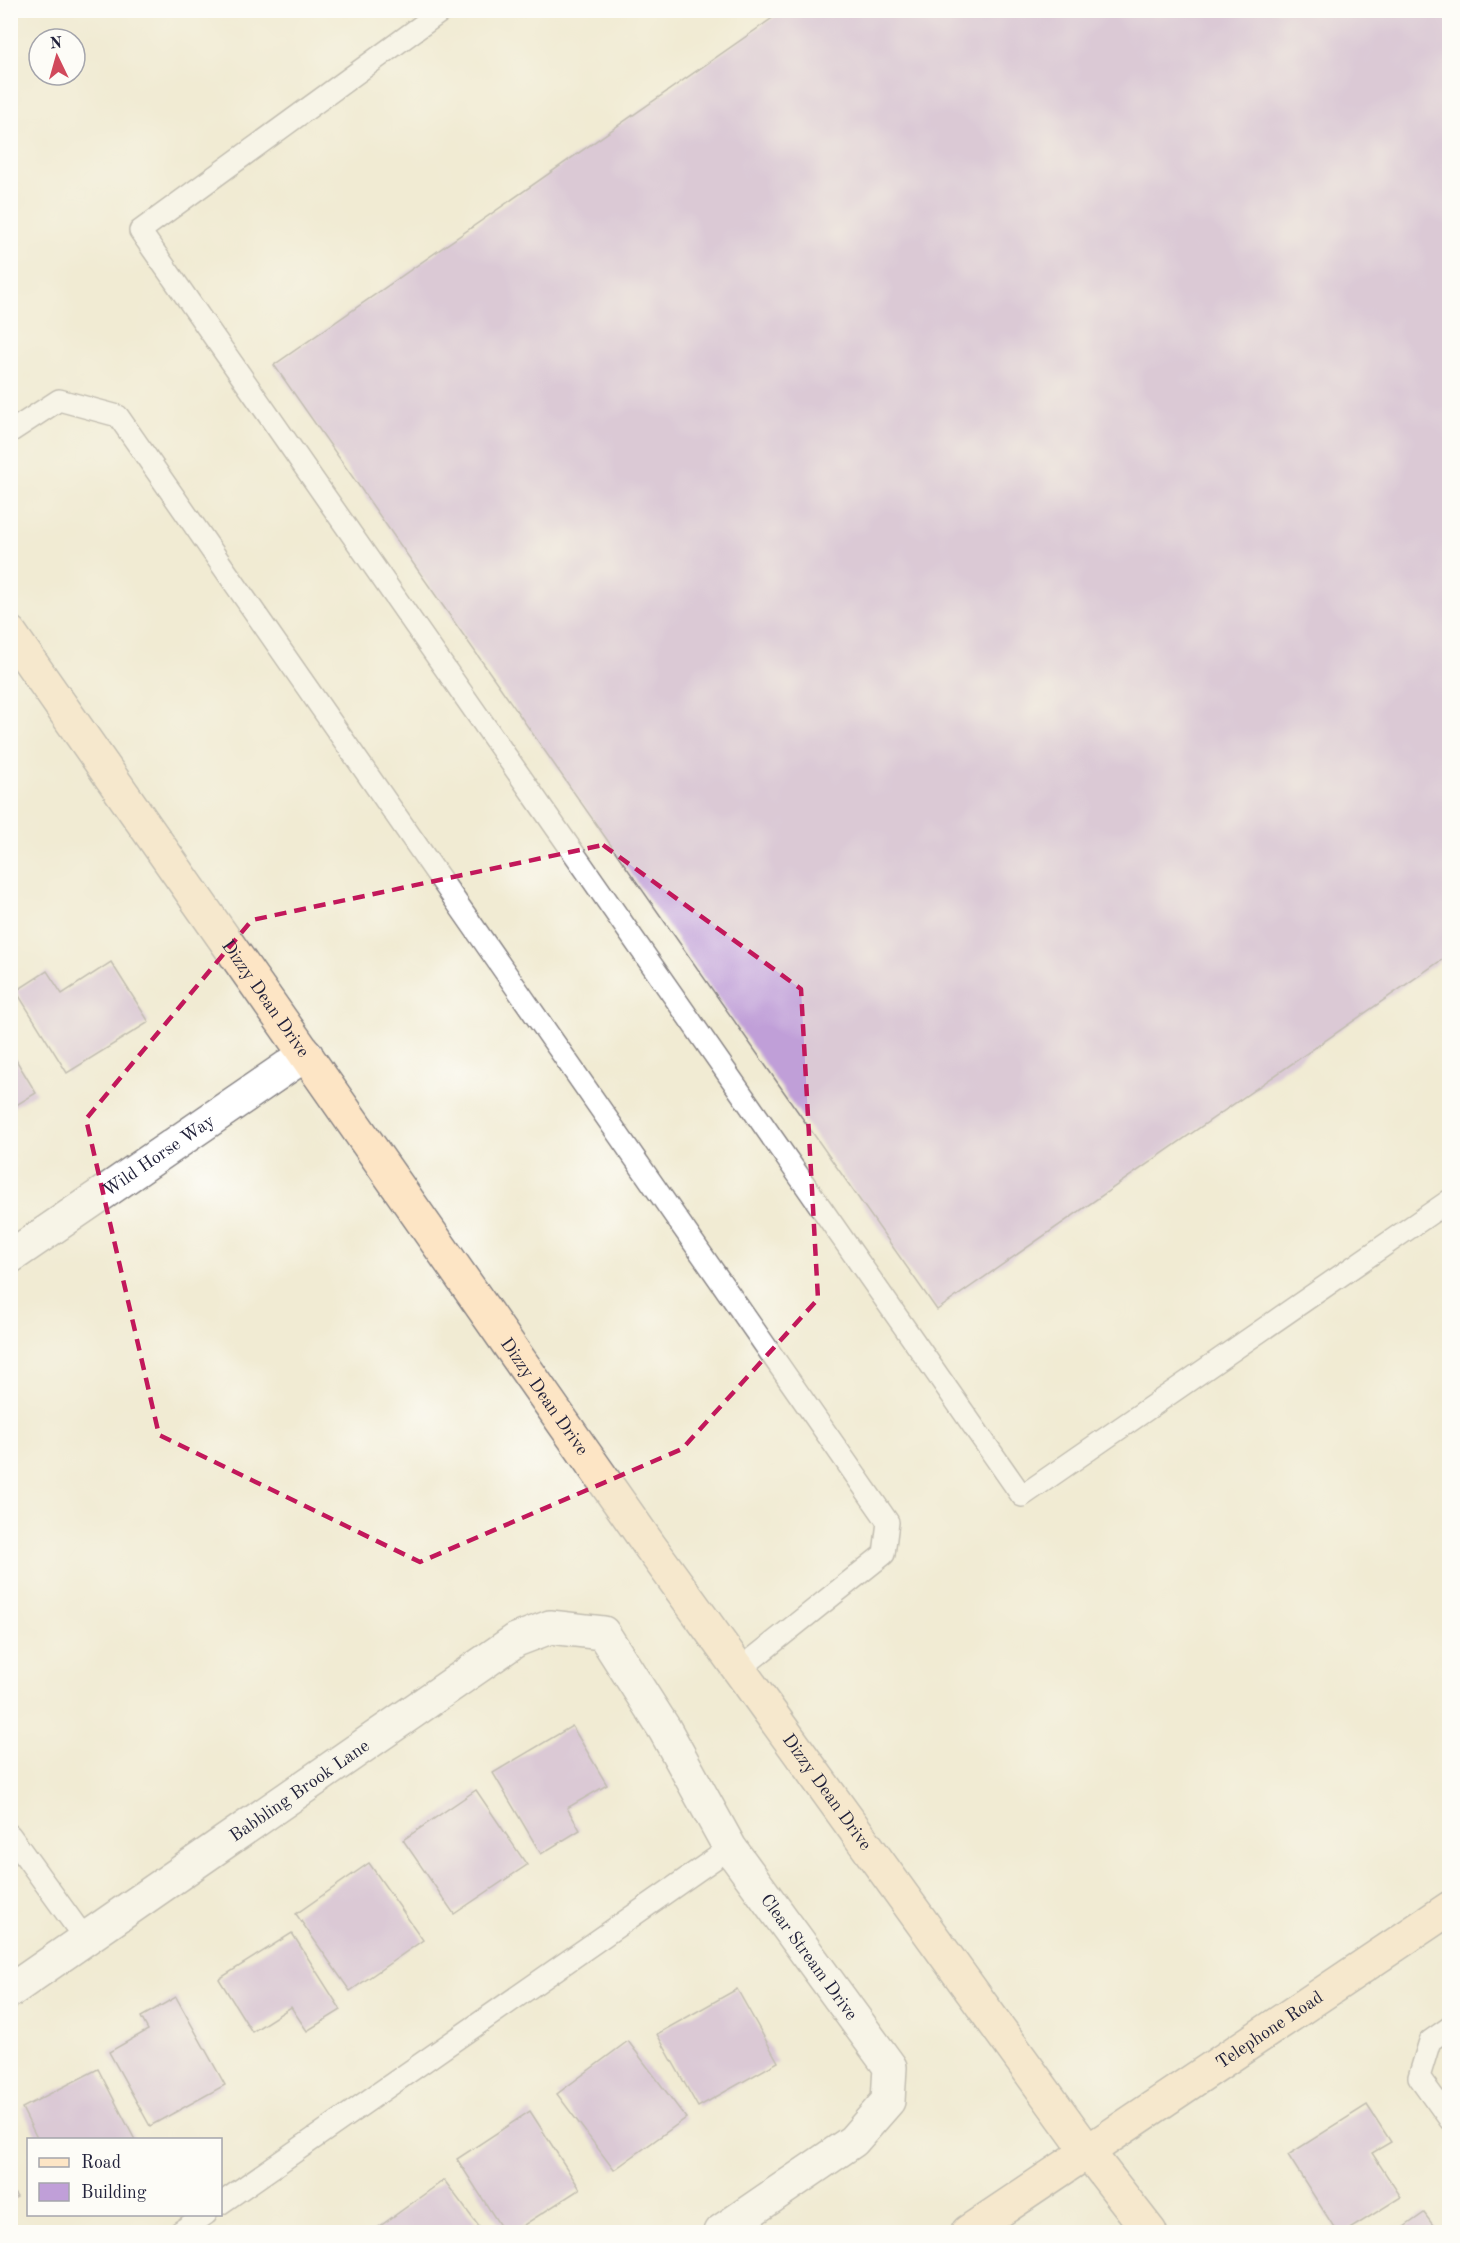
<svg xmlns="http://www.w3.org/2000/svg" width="1460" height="2243" font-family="'Old Standard TT',serif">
<rect width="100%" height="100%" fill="#fdfcf7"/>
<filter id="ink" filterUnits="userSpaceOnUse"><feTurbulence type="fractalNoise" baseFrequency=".0167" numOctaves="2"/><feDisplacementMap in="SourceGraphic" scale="12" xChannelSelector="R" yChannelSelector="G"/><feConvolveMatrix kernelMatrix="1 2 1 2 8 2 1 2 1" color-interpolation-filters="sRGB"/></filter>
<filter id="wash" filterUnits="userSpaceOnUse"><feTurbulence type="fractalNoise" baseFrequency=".008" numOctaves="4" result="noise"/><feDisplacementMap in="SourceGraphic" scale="24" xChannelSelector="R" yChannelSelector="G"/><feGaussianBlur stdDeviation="1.35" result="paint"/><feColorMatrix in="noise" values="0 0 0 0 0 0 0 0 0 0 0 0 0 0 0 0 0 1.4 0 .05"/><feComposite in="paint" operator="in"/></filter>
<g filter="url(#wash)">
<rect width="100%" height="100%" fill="#f1ebd3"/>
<g id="blocks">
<path fill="#c09fd8" d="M784 10H1450V954L937 1310 274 365Z
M111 962 149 1022 67 1073 16 991 47 971 62 994Z
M10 1050 36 1093 10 1109Z
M572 1726 607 1785 567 1808 580 1830 541 1854 493 1773Z
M476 1790 527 1865 454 1914 403 1840Z
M369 1863 423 1940 350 1991 296 1914Z
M292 1933 341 2010 307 2031 291 2007 252 2032 219 1979Z
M737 1989 778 2062 698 2107 657 2034Z
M176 1997 225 2085 150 2126 109 2052 148 2030 141 2017Z
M628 2041 686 2118 614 2170 557 2094Z
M98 2069 135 2140H38L22 2108Z
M1367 2105 1391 2142 1372 2153 1401 2197 1345 2232H1337L1288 2155Z
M530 2111 580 2189 513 2232H504L457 2159Z
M444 2180 483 2232H372Z
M10 2187 17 2197 10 2201Z
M1424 2213 1438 2232H1397Z"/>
</g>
</g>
<g filter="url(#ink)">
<use href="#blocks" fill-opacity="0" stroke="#8a8687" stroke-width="1.5"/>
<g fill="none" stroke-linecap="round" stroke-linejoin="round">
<g stroke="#8a8687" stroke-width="24">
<path id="lane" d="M443 10 140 231 1022 1496 1450 1200
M10 432 59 400 118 416 888 1522 884 1554 740 1669
M10 1835 85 1939
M1450 2027 1430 2041 1419 2077 1450 2120
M220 2204 730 1848
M180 2232 206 2214"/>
</g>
<g stroke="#8a8687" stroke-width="36">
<g id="street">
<path id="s1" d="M10 1257 306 1054"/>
<path id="s2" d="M10 1991 516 1640 550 1627 603 1633 665 1730 730 1848 890 2067 888 2101 853 2141 720 2232"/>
</g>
</g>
<g stroke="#8a8687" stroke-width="36">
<g id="secondary">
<path id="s3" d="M10 633 649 1545 1088 2152 1150 2232"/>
<path id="s4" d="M968 2232 1450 1908"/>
</g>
</g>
<use href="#lane" stroke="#fff" stroke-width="21"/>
<use href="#street" stroke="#fff" stroke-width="33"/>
<use href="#secondary" stroke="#fde5c5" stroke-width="33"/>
</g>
</g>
<path d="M0 0H1460V2243H0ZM603 845 801 989 818 1299 682 1449 420 1562 159 1435 86 1119 252 920Z" fill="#f1ebd3" fill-opacity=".55" fill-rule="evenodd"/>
<path fill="none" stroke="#c2185b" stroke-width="4.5" stroke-dasharray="12 8" stroke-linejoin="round" d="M603 845 801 989 818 1299 682 1449 420 1562 159 1435 86 1119 252 920Z"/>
<g text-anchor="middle" stroke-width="4.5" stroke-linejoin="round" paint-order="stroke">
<g font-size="18" fill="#22223b" stroke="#fdfcf7">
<text dy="6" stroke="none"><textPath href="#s3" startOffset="446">Dizzy Dean Drive</textPath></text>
<text dy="6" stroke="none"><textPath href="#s1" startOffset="180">Wild Horse Way</textPath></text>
<text dy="6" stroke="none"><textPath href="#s3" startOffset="932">Dizzy Dean Drive</textPath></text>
<text dy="6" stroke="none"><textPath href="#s2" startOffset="352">Babbling Brook Lane</textPath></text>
<text dy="6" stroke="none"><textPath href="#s3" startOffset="1418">Dizzy Dean Drive</textPath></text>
<text dy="6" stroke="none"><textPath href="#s2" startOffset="1090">Clear Stream Drive</textPath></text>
<text dy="6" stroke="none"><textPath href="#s4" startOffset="363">Telephone Road</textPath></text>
</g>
</g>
<rect width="1460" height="2243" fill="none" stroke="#fdfcf7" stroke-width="36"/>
<rect x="27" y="2138" width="195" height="78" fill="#fdfcf7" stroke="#a5a5ac" stroke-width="1.5"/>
<rect x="39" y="2158" width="30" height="9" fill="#fde5c5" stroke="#a5a5ac" stroke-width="1.5"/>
<text x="81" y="2168" font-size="18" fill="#22223b">Road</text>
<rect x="39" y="2183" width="30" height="18" fill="#c09fd8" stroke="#a5a5ac" stroke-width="1.5"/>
<text x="81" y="2198" font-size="18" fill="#22223b">Building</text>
<g transform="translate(57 57) rotate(355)"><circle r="28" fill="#fdfcf7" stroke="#a5a5ac" stroke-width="1.5"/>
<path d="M0-4.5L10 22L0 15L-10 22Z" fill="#d1495b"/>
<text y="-9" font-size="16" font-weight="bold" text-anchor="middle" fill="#22223b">N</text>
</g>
</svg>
